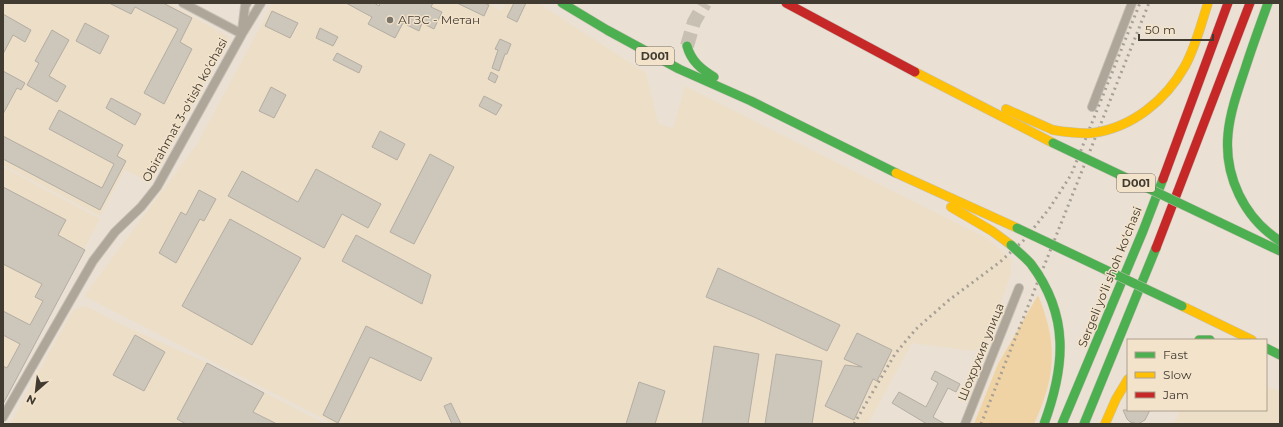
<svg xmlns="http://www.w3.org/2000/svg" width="1283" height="427" font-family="Montserrat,sans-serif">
<rect width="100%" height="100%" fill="#eae1d4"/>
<path fill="#eddec7" d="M3 3H168L229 37 149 182 125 170 100 216 3 165Z
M272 3H487L501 11 505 3H538L646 73 657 118 658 124 673 128 685 86 988 239 1011 259V274L986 344 973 351 912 343 868 424H334L84 296 197 144 259 29Z
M3 167 100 219 3 401Z
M86 306 120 324 207 363 325 424H10L73 310Z
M1266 386 1280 391V424H1172L1176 420 1180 410H1266Z"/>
<path fill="#f0d3a4" d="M1038 295C1058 344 1056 376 1034 424H974L998 364Z"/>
<path fill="#ccc6bb" stroke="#b4ada2" d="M109 3H163L192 18 180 42 192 49 164 104 144 93 178 29 135 7 131 14Z
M346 3H374L379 6 380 3H433L431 7 442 12 434 29 422 23 419 31 403 23 395 38 368 24 372 17Z
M457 3H484L489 5 484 16Z
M514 3H526L517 22 507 17Z
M272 11 298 23 290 38 265 26Z
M3 14 31 30 25 42 13 35 3 54Z
M85 23 109 36 100 54 76 41Z
M320 28 338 37 333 46 316 38Z
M52 30 69 40 49 76 66 86 57 102 27 85 39 63 35 61Z
M500 39 511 44 507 54H505L499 71 492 68 498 50 495 49Z
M337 53 362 66 359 73 333 60Z
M3 71 25 83 21 90 17 88 3 114Z
M491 72 498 76 495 83 488 79Z
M271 87 286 95 274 118 259 111Z
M484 96 502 105 496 115 479 106Z
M111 98 141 114 135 125 106 108Z
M59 110 123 145 117 156 126 161 100 210 3 159V136L102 188 114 164 49 129Z
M380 131 405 144 397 160 372 147Z
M430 154 454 167 414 244 390 232Z
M316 169 381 204 368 228 342 214 324 248 228 196 242 171 298 202Z
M3 187 66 220 58 235 85 250 3 404V366L7 368 20 344 3 335V311L30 325 43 301 35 297 42 284 3 264Z
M199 190 216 199 204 221 200 219 176 263 159 253 181 212 186 215Z
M230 219 301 258 252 345 182 306Z
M356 235 431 275 422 304 342 261Z
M718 268 840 325 827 351 754 317 706 297Z
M366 326 432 358 421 381 370 357 338 423 323 415Z
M857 333 892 350 877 381 873 379 854 420 825 406 845 365 862 367 844 359Z
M135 335 165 352 144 391 113 375Z
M714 346 759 354 748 424H702Z
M776 354 822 361 812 424H765Z
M207 363 264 393 253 412 277 424H186L177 419Z
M935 371 960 384 956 392 948 388 933 417 945 424H927L892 403 899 392 926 407 938 383 931 379Z
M639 382 665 391 655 424H626Z
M451 403 461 424H452L444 406Z
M1123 410H1150L1145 420 1138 424 1130 422 1127 419Z"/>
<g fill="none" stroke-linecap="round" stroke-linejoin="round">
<path stroke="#c8c0b3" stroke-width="14" stroke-dasharray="14 7" stroke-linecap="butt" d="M687 46 694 22 705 3"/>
<g stroke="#c7bfb5" stroke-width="10">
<path id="street" d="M183 3 242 34
M242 31 245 6 247 3
M1092 107 1132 3
M3 417 93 261 115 232 141 207 157 187 242 34 261 3
M965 424 1019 288"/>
</g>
<g stroke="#c7bfb5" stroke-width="10">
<path id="fast" d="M562 3 607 30 679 69 751 101 896 173
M1268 3C1260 25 1252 47 1245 69 1238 90 1230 112 1228 134 1224 176 1244 218 1280 241
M687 46C691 61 701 69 714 77
M1219 222 1280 251
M1199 340H1210
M1266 348 1280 355
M1062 424 1143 231 1163 179
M1084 424 1156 248"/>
</g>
<g stroke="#c7bfb5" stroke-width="10">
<path id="slow" d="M915 72 1053 143
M1006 109 1053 130
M896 173 1017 228
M951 207 992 231 1011 245
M1182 306 1252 340
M1105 424 1116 399 1128 379"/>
</g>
<g stroke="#c7bfb5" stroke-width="10">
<path id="jam" d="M786 3 915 72
M1163 179 1228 3
M1156 248 1250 3"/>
</g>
<use href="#street" stroke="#aea699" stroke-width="8"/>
<use href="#fast" stroke="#4caf50" stroke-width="9"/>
<use href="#slow" stroke="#ffc107" stroke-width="9"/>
<use href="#jam" stroke="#c62828" stroke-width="9"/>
<path stroke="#a7a096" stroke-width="3" stroke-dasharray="2 4" stroke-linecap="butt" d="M854 424 895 354 916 329 949 300 1000 262 1024 240 1049 209 1071 175 1140 3
M981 424 1149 3"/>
<g stroke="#c7bfb5" stroke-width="10" stroke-linecap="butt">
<path id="fast-bridge" d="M1053 143 1219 222
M1017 228 1182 306
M1011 245C1017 251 1025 257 1031 264 1070 316 1065 367 1044 424"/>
</g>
<g stroke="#c7bfb5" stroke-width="10" stroke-linecap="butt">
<path id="slow-bridge" d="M1053 130C1066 132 1079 134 1092 133 1132 128 1166 100 1185 66 1196 46 1201 24 1208 3"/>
</g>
<use href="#fast-bridge" stroke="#4caf50" stroke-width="9"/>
<use href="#slow-bridge" stroke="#ffc107" stroke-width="9"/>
</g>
<circle fill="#7c756a" stroke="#f3e3cb" stroke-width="1.5" cx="390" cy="20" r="4"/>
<g text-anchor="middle" stroke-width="3" stroke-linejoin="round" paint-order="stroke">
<g fill="#f3e3cb" stroke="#766d5f" stroke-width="1">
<rect x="636" y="47" width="38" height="18" rx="3"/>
<rect x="1117" y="174" width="38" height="18" rx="3"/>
</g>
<g font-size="11" font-weight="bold" fill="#413b31">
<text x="655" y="60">D001</text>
<text x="1136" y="187">D001</text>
</g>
<g font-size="12" fill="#413b31" stroke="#f3e3cb" text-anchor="start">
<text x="398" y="24">АГЗС - Метан</text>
</g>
<g font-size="12" fill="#413b31" stroke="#f3e3cb">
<text transform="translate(185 110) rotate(-61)" y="4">Obirahmat 3-o'tish ko'chasi</text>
<text transform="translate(1110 277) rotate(-68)" y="4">Sergeli yo‘li shoh ko‘chasi</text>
<text transform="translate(981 352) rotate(-68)" y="4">Шохрухия улица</text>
</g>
</g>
<rect width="1283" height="427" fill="none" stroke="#413b31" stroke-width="8"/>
<rect x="1127" y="339" width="140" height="72" fill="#f3e3cb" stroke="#aca08d"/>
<rect x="1135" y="352" width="20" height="6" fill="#4caf50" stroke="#aca08d"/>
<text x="1163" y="359" font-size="12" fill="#413b31">Fast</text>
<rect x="1135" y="372" width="20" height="6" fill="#ffc107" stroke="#aca08d"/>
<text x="1163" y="379" font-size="12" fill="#413b31">Slow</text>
<rect x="1135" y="392" width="20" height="6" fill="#c62828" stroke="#aca08d"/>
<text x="1163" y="399" font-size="12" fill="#413b31">Jam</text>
<g transform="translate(36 391) rotate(208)" stroke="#f3e3cb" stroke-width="3" paint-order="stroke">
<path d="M0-3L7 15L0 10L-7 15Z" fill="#413b31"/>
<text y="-6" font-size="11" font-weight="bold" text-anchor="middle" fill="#413b31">N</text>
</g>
<path d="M1139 34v6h74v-6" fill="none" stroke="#413b31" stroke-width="2"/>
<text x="1145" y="34" font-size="12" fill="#413b31" stroke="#f3e3cb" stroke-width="3" paint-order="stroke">50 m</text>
</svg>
